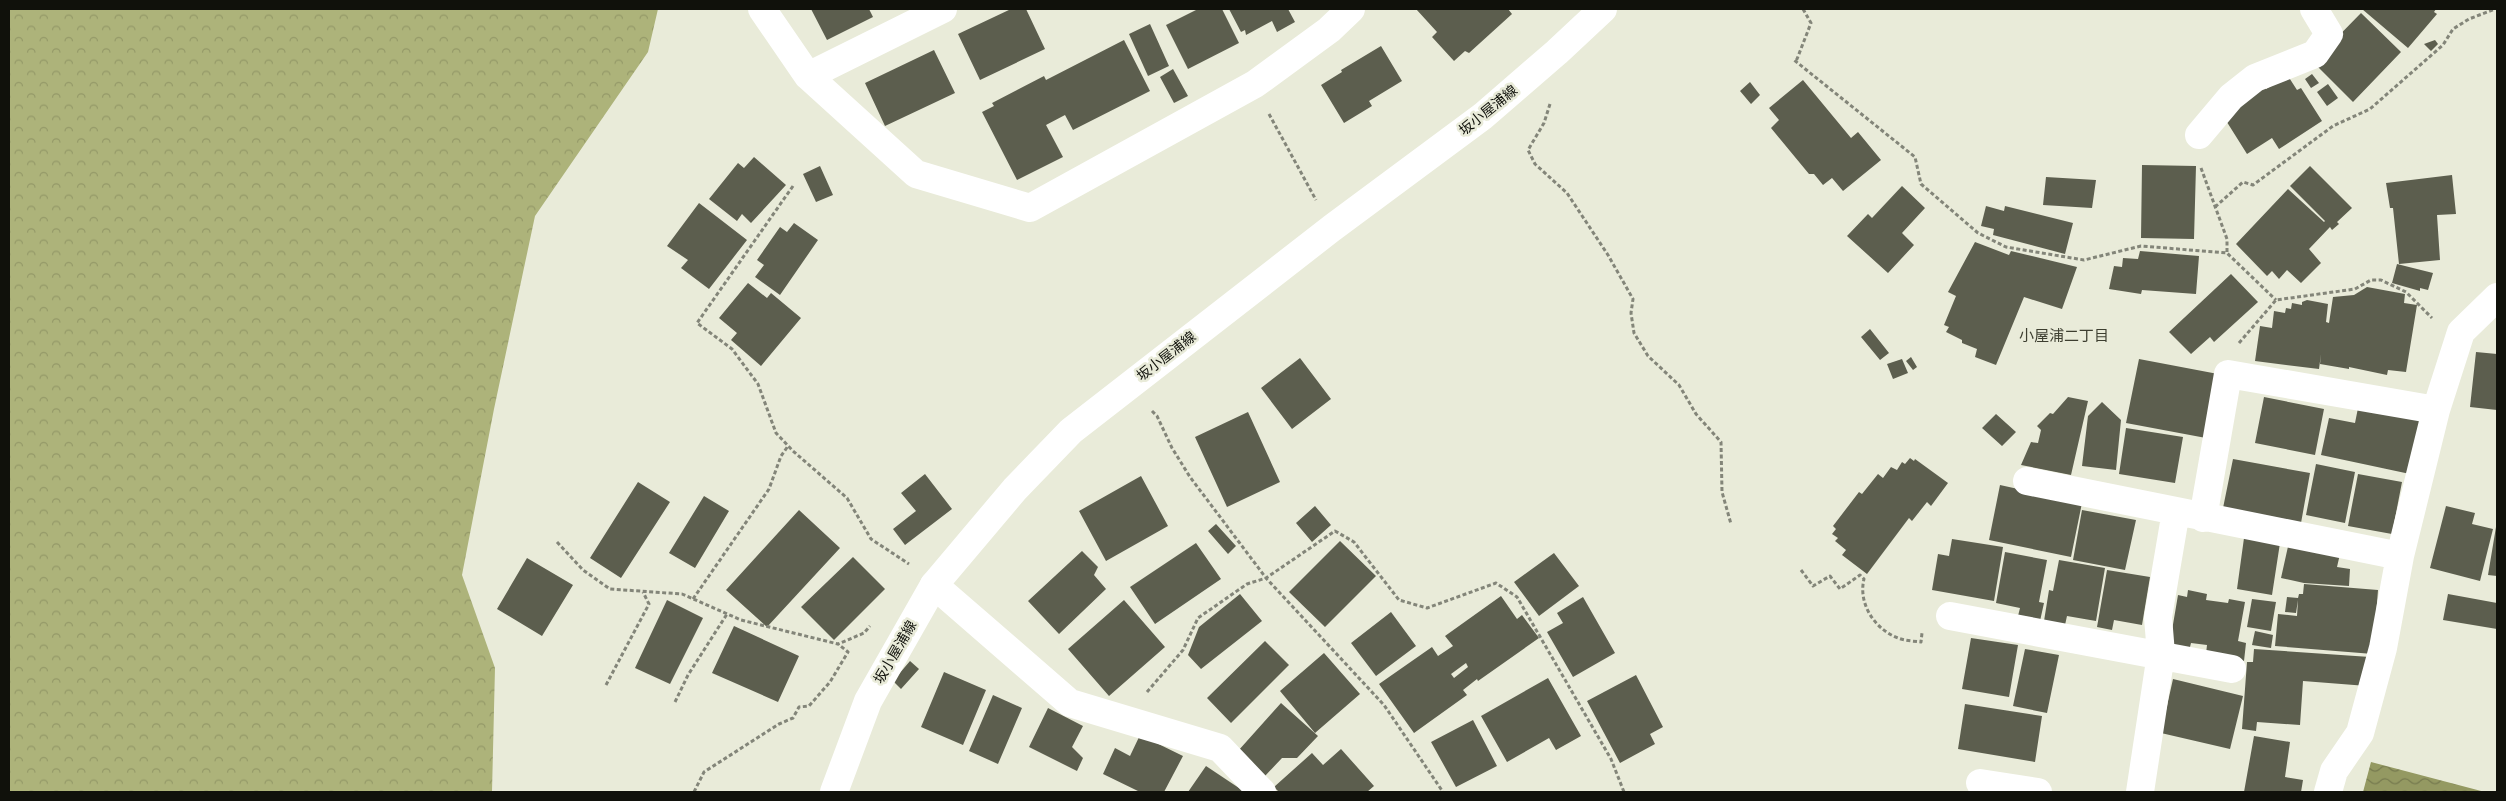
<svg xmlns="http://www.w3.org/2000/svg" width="2506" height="801" font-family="'Public Sans','Noto Sans JP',sans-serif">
<defs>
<pattern id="forest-crowns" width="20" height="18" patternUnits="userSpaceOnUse" patternTransform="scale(1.25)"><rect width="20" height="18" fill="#adb37a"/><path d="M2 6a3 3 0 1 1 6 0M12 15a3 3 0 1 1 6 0" fill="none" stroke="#949968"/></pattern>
<pattern id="water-waves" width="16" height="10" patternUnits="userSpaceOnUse" patternTransform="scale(1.25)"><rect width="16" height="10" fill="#949962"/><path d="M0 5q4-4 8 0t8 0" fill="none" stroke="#777b4f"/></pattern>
</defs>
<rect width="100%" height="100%" fill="#e9ebd9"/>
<path fill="url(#forest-crowns)" d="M9 9H658L648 52 535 216 494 409 462 575 495 668 492 792H9Z"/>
<path fill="url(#water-waves)" d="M2371 762 2485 792H2363Z"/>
<path fill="#5c5e4e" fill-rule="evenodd" d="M811 9H869L873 17 827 40Z
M1011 9H1026L1045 49 980 80 958 34Z
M1198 9H1222L1239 43 1188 69 1166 25Z
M1229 9H1288L1295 22 1277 32 1272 21 1246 35 1245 30 1241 32Z
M1416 9H1508L1512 14 1469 53 1465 51 1454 61 1432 37 1437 32Z
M2362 9H2436L2434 12 2437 14 2408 48Z
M2361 13 2401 52 2353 102 2313 62Z
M1150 24 1169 66 1148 76 1129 34Z
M1124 40 1150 91 1073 130 1065 115 1046 125 1063 157 1017 180 982 112 994 106 992 103 1044 76 1046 80Z
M2435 40 2438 44 2431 51 2424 44Z
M1381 46 1402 81 1369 101 1372 106 1344 123 1321 85 1342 72 1341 70Z
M934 50 955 93 885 126 865 83Z
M1173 69 1188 96 1174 103 1160 77Z
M2312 74 2319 83 2311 88 2305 79Z
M2288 76 2297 90 2301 88 2322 121 2279 149 2272 138 2247 154 2225 119 2264 85 2266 89Z
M1803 80 1851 138 1858 132 1881 160 1843 191 1832 178 1823 185 1814 174H1809L1771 128 1779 120 1769 108Z
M1750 82 1760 95 1751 104 1740 91Z
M2328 84 2338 98 2327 106 2317 92Z
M754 157 786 185 751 223 742 214 737 221 709 199 738 163 744 168Z
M2142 165 2196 166 2194 239 2141 238Z
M820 166 833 195 816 202 803 174Z
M2310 166 2352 208 2337 222 2339 224 2332 230 2330 227 2309 249 2321 263 2301 283 2287 270 2279 279 2272 271 2267 276 2236 244 2288 189 2324 222 2325 221 2290 186Z
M2452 175 2456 214 2437 215 2440 260 2399 264 2393 208H2390L2386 183Z
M2046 177 2096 180 2092 208 2043 205Z
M1902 186 1925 208 1902 233 1914 245 1888 273 1847 236 1868 214 1872 218Z
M699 203 747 240 709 289 681 268 688 260 667 246Z
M1986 206 2004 211 2005 206 2073 223 2065 254 1993 235 1994 229 1981 226Z
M794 223 818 240 780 295 755 277 764 265 757 260 780 227 787 232Z
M1975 242 2009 255 2011 251 2077 267 2062 309 2024 297 1996 365 1975 357 1977 349 1962 343V340L1946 332 1949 327 1944 325 1956 296 1948 292Z
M2140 251 2199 256 2196 294 2142 290 2141 294 2109 289 2114 266 2122 267 2123 258 2138 259Z
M2397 264 2433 273 2428 290 2420 288V291L2392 283Z
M2231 274 2258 302 2214 342 2210 337 2191 354 2169 332Z
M748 283 767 298 771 293 801 318 761 366 731 340 737 333 719 318Z
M2367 287 2405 294 2404 303 2417 305 2406 372 2388 370 2387 375 2349 367V369L2320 364 2321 354 2319 369 2255 361 2260 326 2272 328 2274 311 2285 313 2286 308 2291 309 2292 303 2302 305V302L2307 300 2328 304 2326 322 2329 323 2333 297 2354 295Z
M1870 329 1889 353 1880 360 1861 337Z
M2476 352 2497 354V410L2470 407Z
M1911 357 1917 367 1913 370 1906 361Z
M1300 358 1331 399 1292 429 1261 388Z
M1902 359 1908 373 1893 379 1887 364Z
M2139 359 2218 374 2206 438 2126 423Z
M2068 397 2088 401 2071 475 2021 465 2031 442 2038 443 2041 430 2037 426 2050 413 2053 414Z
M2264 397 2324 409 2315 455 2255 443Z
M2102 402 2121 420 2116 470 2082 466 2088 416Z
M2358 408 2423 418 2410 474 2321 455 2329 418 2355 423Z
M1248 412 1280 482 1227 507 1195 437Z
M1996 414 2016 432 2002 446 1982 428Z
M2126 428 2183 437 2175 483 2119 474Z
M1910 458 1914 461 1915 459 1948 483 1931 506 1927 502 1912 521 1909 518 1867 574 1842 555 1846 550 1835 541 1838 538 1832 534 1836 529 1833 526 1859 492 1862 494 1878 474 1883 478 1891 467 1897 470 1902 462 1905 464Z
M2233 459 2310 473 2301 523 2223 508Z
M2316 464 2355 472 2345 523 2306 515Z
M925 474 952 509 905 545 893 529 916 511 901 493Z
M2358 474 2402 482 2392 534 2348 526Z
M1141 476 1168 526 1106 561 1079 511Z
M638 482 670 502 621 578 590 558Z
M2000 485 2082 503 2071 557 1989 540Z
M704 496 729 511 695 568 669 553Z
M1315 506 1331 525 1312 542 1296 523Z
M2446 506 2475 513 2472 524 2493 529 2480 581 2430 568Z
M799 510 840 548 767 627 726 590Z
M2082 510 2136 520 2125 570 2073 560Z
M1216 524 1236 546 1228 554 1208 531Z
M2496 527H2497V576L2488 575Z
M2244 538 2280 543 2272 595 2237 589Z
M1952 539 2003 547 1994 601 1932 590 1938 554 1949 556Z
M1340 541 1376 576 1325 627 1289 592Z
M2289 542 2340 554 2337 567 2350 569 2349 586 2304 583 2281 578Z
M1196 543 1221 579 1155 624 1130 587Z
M1082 551 1098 567 1094 575 1106 589 1059 634 1028 601Z
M2005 552 2047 560 2039 602 2044 603 2040 621 2018 616 2020 608 1996 603Z
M1554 553 1579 586 1539 616 1514 582Z
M853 557 885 589 834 640 801 607Z
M527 558 573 585 542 636 497 609Z
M2059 560 2105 568 2096 621 2067 616 2065 625 2044 621 2049 590 2053 591Z
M2107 570 2150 577 2142 625 2114 620 2112 630 2097 627Z
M2304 584 2378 590 2373 654 2275 646 2278 614 2297 616 2298 600 2296 613 2285 612 2287 597 2298 598 2299 594H2303Z
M2188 590 2207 594 2206 600 2228 603 2229 599 2245 602 2238 641 2246 643 2244 661 2206 654 2207 645 2191 643 2189 651 2169 648 2178 595 2187 597Z
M1240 594 1262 621 1201 669 1188 655 1199 627Z
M2448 594 2497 603V629L2443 620Z
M1501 596 1517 619 1522 615 1539 638 1478 681 1477 679 1463 690 1467 695 1414 733 1379 684 1432 647 1438 656 1453 646 1445 636ZM1466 663 1468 667 1454 678 1451 674Z
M1583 597 1615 653 1573 677 1547 632 1563 623 1557 613Z
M2252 599 2276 602 2271 631 2247 627Z
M667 600 703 618 670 684 635 668Z
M1124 600 1165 647 1109 696 1068 649Z
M1391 612 1416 646 1376 676 1351 643Z
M734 626 799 656 778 702 712 673Z
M2255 631 2273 635 2271 648 2252 645Z
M1971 638 2018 645 2009 697 1962 689Z
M1265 641 1289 665 1231 723 1207 698Z
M2025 649 2059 655 2047 713 2013 706Z
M2254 649 2370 657 2367 686 2303 681 2300 725 2257 722 2256 731 2242 729 2247 662H2253Z
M1324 653 1360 694 1315 733 1280 691Z
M910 661 919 669 901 689 893 681Z
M944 672 986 690 963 745 921 727Z
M1636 675 1663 727 1650 734 1655 744 1620 763 1587 701Z
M1548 678 1581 736 1556 750 1549 738 1507 762 1481 716Z
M2173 679 2243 696 2230 749 2161 733Z
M993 695 1022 708 998 764 969 751Z
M1281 703 1318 736 1297 758H1282L1265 776 1238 751Z
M1965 704 2042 716 2035 762 1958 749Z
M1048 708 1083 726 1072 747 1083 758 1077 771 1029 747Z
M1473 720 1497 766 1456 787 1431 742Z
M1140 735 1183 756 1164 792H1140L1103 774 1115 748 1130 756Z
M2254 736 2290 742 2285 777 2303 780 2301 792H2244Z
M1341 749 1374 786 1367 792H1279L1274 787 1312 753 1323 765Z
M1206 766 1245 792H1188Z"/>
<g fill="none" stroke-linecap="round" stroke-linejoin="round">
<path stroke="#838579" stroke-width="3" stroke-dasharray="4 2.5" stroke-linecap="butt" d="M1803 9 1811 23 1797 59 1794 60 1915 157 1921 184 1978 233 2006 247 2084 260 2141 246 2227 253 2276 300
M1550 104 1544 123 1528 150 1535 164 1567 193 1608 255 1633 299 1631 313 1634 333 1648 356 1679 385 1696 414 1721 442 1722 492 1731 524
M1269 114 1316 200
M2201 168 2227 239V253
M793 186 697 323 732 349 758 384 776 433 793 451 847 498 871 539 909 564
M2215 207 2243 182 2253 185 2333 126 2370 109 2443 45 2453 29 2469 19 2495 9
M2239 343 2276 300 2355 289 2371 280H2381L2406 292 2432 318
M1152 411 1157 416 1172 448 1190 477 1266 578 1384 705 1443 792
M557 542 583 570 610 589 682 594 741 620 838 644 864 633 870 626
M1801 570 1813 586 1830 576 1840 589 1860 575 1864 579C1858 603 1874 629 1898 638 1905 641 1914 641 1921 642L1922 633
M693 599 769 489 781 456 788 446
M606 685 649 604 643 592
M1147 692 1183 650 1198 618 1247 584 1266 578 1335 531 1354 542 1399 600 1427 608 1496 583 1517 597 1611 759 1624 792
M675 702 688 675 727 614
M694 792 704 772 779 724 793 718 799 707 809 706 830 682 848 652 838 644"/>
<path stroke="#fff" stroke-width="28" d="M762 9 808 76 916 174 1030 208 1255 84 1329 30 1351 9
M808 76 943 9
M2199 135 2231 97 2255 78 2315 54 2329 34 2314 9
M2027 481 2400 556
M2203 518 2228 374 2436 410
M934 585 1070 703 1220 748 1262 792
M1950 616 2232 669
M1980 783 2038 792
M2140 792 2161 654 2158 617 2176 511
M2328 792 2334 771 2360 733 2383 648 2400 556 2436 410 2461 332 2497 297"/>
<path stroke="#fff" stroke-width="28" d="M834 792 868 701 934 585 1015 489 1071 431 1332 228 1483 116 1557 52 1603 9"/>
</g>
<g text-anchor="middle" stroke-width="5" stroke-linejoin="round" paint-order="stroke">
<g font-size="14" fill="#10110b" stroke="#e9ebd9">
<text transform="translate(1488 110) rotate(-39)" y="5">坂小屋浦線</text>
<text transform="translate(1166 356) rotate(-38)" y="5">坂小屋浦線</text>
<text transform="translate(895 652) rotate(-60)" y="5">坂小屋浦線</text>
</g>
<g font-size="15" fill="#3d3e30" stroke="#e9ebd9">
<text x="2064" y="341">小屋浦二丁目</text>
</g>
</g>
<rect width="2506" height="801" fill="none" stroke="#10110b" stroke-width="20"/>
</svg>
